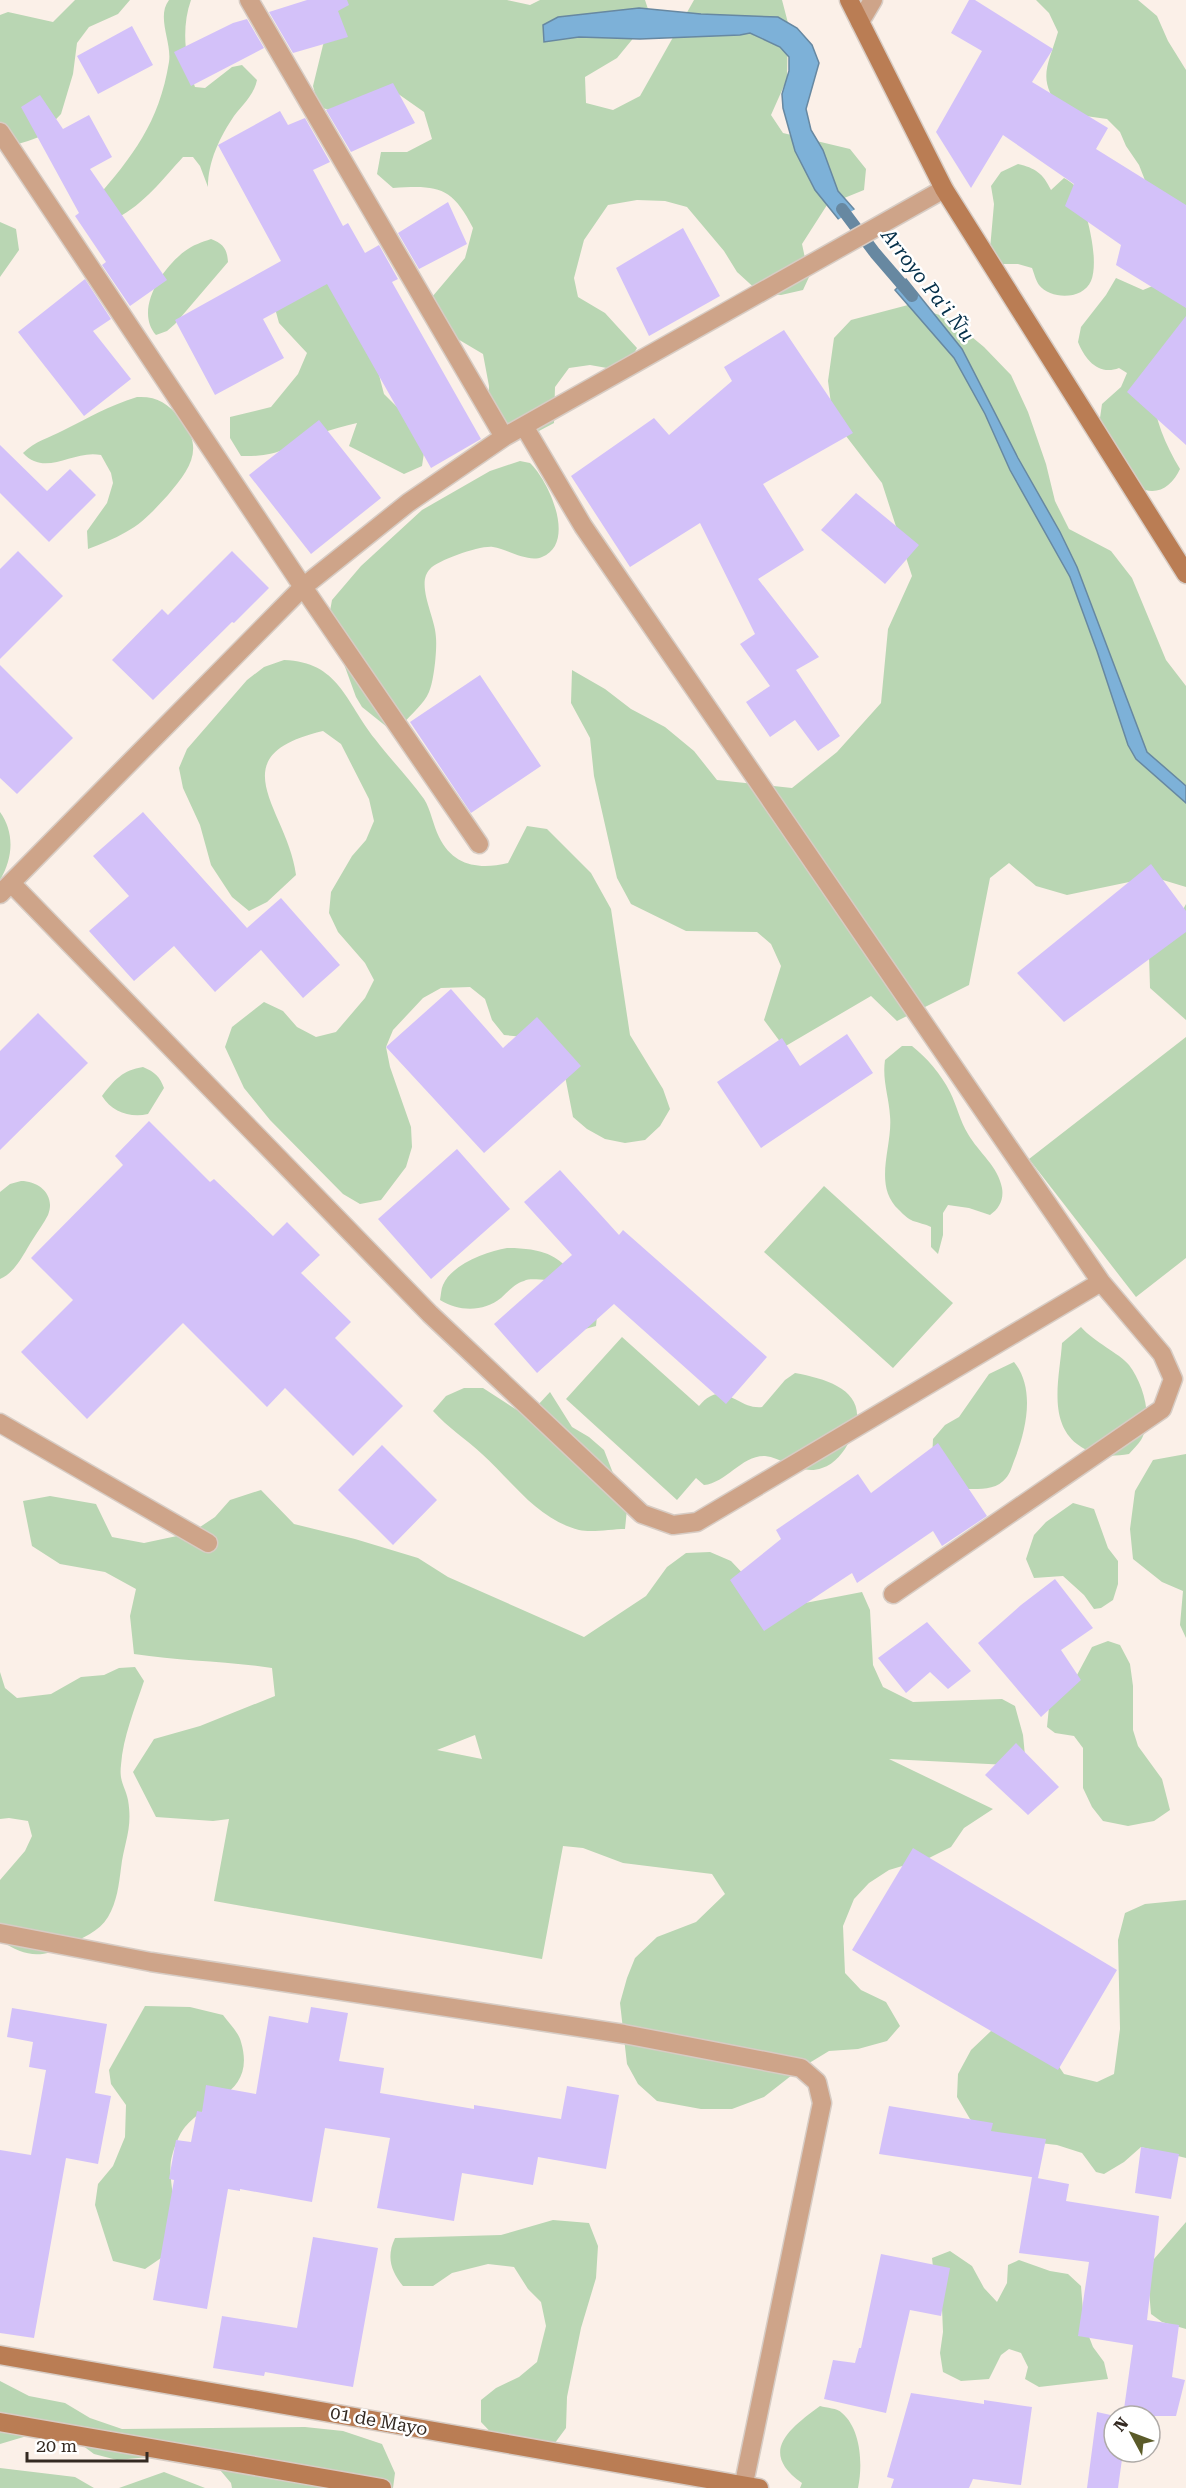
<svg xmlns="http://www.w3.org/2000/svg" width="1186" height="2488" font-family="'Roboto Serif',serif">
<rect width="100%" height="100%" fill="#fbf0e8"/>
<path fill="#b9d6b3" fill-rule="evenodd" d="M75 0H130L118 14 89 27 77 43 73 74 61 114 39 137 28 141 18 144 0 135V15L8 12 53 22Z
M169 0H191C181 28 185 60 195 87L205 88 232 67 242 65 257 80C254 95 243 104 234 116 220 137 208 161 208 187L200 166 193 157H183C163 179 144 204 117 218L94 201C133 156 159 123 169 62 172 42 156 17 169 0Z
M330 0H507L530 5 540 0H645L648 9 645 24 617 58 585 77 586 103 613 110 640 96 694 0H782L788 23 787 79 771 115 783 133 850 149 866 169 864 190 827 205 802 244 809 277 803 290 781 295 760 293 737 272 724 251 687 207 665 201 637 200 608 205 584 240 574 278 578 297 605 313 637 348 624 371 590 365 569 368 555 387 554 423 522 440H500L488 420 489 386 483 354 456 338 432 297 465 258 473 228C452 186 437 185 393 188L377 174 381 152H407L432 139 424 112 387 86 339 114 318 106 313 86 323 45 331 27Z
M1036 0H1138L1157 16 1168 41 1186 70V217L1148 188 1139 165 1126 146 1120 132 1107 119 1064 113C1036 80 1047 69 1058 32L1049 13Z
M1018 164C1035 168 1043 173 1051 190L1064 178C1068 180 1072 183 1075 186 1086 207 1100 259 1091 281 1083 300 1051 300 1039 285 1036 281 1034 273 1032 268L1018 264H1000L990 249 994 204 991 186 1001 172Z
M0 222 16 229 19 250 0 277Z
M211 239C223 244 227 248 228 262L175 324 167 331 156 335C134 310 162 268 185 251 193 245 202 242 211 239Z
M322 269 379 375 384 394 416 426 425 446 422 466 404 474 349 446 357 423C345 426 332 429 320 434 286 447 280 457 241 456L230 438V417L271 407 298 374 307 353 279 323 273 301Z
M1186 272V339L1152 391C1155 420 1165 444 1180 469 1172 487 1155 498 1137 486L1101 429 1100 418 1102 404 1121 387 1127 373 1119 368C1099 376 1085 360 1078 342L1081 327 1106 295 1116 278 1143 290Z
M908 305 949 318 984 347 1011 375 1028 412 1046 464 1055 501 1069 529 1111 551 1132 578 1166 660 1186 686V887L1153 877 1067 895 1036 886 1009 863 990 878 969 985 897 1021 871 996 784 1047 764 1020 781 966 771 944 757 932 686 931 631 904 617 878 594 776 590 738 571 703 572 670 605 689 631 709 665 727 694 751 717 780 792 788 837 752 881 703 888 629 912 576 882 483 833 419 828 381 834 338 851 320Z
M137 397C157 396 167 403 180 418 206 449 189 470 168 495 155 509 143 523 126 532 114 539 101 544 88 549L87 531 107 503 113 483 111 473 101 455C73 449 46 478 23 453 35 441 49 438 64 430 90 417 108 406 137 397Z
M520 461 530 463C549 481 577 543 542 557 528 563 507 549 493 547 481 545 438 560 430 569 415 584 436 618 436 638 437 651 434 681 429 692 424 704 411 714 403 724L387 727 362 707 356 697 333 634 330 611 332 600 361 566 422 510 490 471Z
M284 660C339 662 345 701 375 739 390 759 409 778 424 799 431 810 433 825 439 837 453 866 479 870 508 863L527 826 547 829 591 873 611 909 630 1035 663 1089 670 1109 660 1126 645 1140 625 1143 605 1139 587 1129 573 1117 565 1076 524 1037 504 1035 492 1020 485 999 470 987 441 988 423 998 393 1030 386 1047 390 1067 411 1127 412 1147 406 1167 381 1200 360 1204 343 1194 270 1120 244 1088 225 1047 232 1027 264 1002 283 1011 297 1027 316 1037 336 1032 365 998 374 980 365 963 338 932 329 913 331 892 352 856 366 840 374 821 369 799 341 744 323 731C216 756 288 810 296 875L267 902 249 911 232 897 211 865 200 825 183 788 179 768 187 749 247 680 264 667Z
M0 812C15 833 13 858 0 880Z
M1186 904V1020L1150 988 1149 955 1170 933Z
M1186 1037V1258L1136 1297 1029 1159Z
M902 1046H912C927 1058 941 1074 950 1092 957 1106 960 1121 968 1134 979 1153 998 1166 1002 1188 1004 1200 999 1209 990 1215L969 1208 948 1205 943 1213V1235L938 1254 931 1247V1227C925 1224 919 1223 913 1221 908 1219 903 1214 899 1210 872 1185 893 1147 890 1116 889 1097 882 1080 885 1060Z
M143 1067C155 1072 160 1077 164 1088L148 1114C130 1118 112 1112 102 1096 114 1080 123 1070 143 1067Z
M21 1181C39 1181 56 1195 48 1215 44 1223 38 1231 33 1239 24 1253 16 1272 0 1279V1192L10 1184Z
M824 1186 953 1303 893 1368 764 1252Z
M507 1248C567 1248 569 1270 597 1316L596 1326 585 1329 547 1280C539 1280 530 1278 524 1281 514 1284 509 1291 501 1298 484 1312 459 1312 440 1300 441 1295 441 1289 443 1285 451 1265 487 1251 507 1248Z
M1081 1327C1094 1342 1119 1353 1129 1365 1143 1383 1154 1419 1141 1440 1138 1445 1133 1449 1129 1454 1109 1457 1094 1457 1077 1444 1047 1420 1060 1376 1062 1343Z
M622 1337 699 1406C723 1377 737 1410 762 1407L785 1380 795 1373C833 1380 874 1394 850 1440 844 1452 835 1464 822 1468 801 1476 784 1458 765 1456 742 1455 726 1483 704 1485L696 1478 677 1500 566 1399Z
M1014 1362C1036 1389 1026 1431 1014 1461 1012 1466 1010 1474 1006 1478 996 1491 977 1489 962 1489L932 1460 933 1439 945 1425 959 1417 989 1374Z
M464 1388H483L517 1410 537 1406 550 1392 572 1427 589 1437 604 1450 627 1509 625 1529C611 1529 592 1533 579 1530 537 1519 513 1482 482 1454 466 1439 448 1428 433 1411L446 1396Z
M1186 1454V1638L1180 1625 1183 1591 1162 1582 1133 1559 1130 1529 1135 1491 1153 1460Z
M261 1490 294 1524 355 1539 418 1558 448 1577 584 1637 646 1596 667 1567 686 1553 710 1552 731 1561 748 1579 805 1603 862 1592 870 1610 873 1665 883 1687 913 1702 1002 1699 1015 1706 1023 1735 1026 1766 889 1759 993 1809 964 1828 951 1847 929 1858 889 1870 869 1883 854 1899 843 1926 845 1973 861 1990 886 2002 900 2026 887 2041 858 2049 829 2051 801 2068 764 2097 732 2109H701L657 2101 638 2084 627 2064 620 2003 627 1978 635 1958 657 1937 696 1922 725 1894 712 1874 623 1863 583 1848 563 1846 542 1959 214 1901 229 1819 213 1821 156 1817 133 1772 154 1739 200 1726 275 1696 272 1668C226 1661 180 1661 134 1654L130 1616 136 1589 105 1572 60 1564 32 1546 23 1501 50 1496 96 1504 112 1537 144 1543 191 1533 215 1517 230 1500ZM475 1735 482 1759 437 1750Z
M1073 1503 1094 1509 1108 1548 1118 1561V1584L1113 1600 1101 1608 1094 1609 1084 1595 1063 1576 1034 1578 1026 1559 1034 1535 1046 1522Z
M1108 1641 1120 1645 1130 1664 1133 1686V1730L1138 1746 1162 1779 1170 1810 1154 1821 1128 1826 1103 1821 1092 1807 1083 1788V1748L1074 1736 1055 1733 1047 1727 1050 1697 1077 1675 1092 1647Z
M135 1667 144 1681C135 1708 123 1737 121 1765 119 1782 125 1786 128 1800 133 1829 124 1842 121 1868 119 1884 117 1902 108 1917 99 1932 82 1938 68 1945 41 1959 25 1957 0 1940V1880L25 1851 32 1836 28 1821 9 1818 0 1819V1672L5 1688 17 1698 51 1694 81 1677 104 1675 119 1668Z
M1186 1900V2158L1141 2147 1124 2162 1104 2174 1096 2172 1082 2153 1057 2145 996 2138 970 2119 957 2097 958 2074 971 2050 991 2031 1041 2040 1064 2074 1097 2082 1114 2074 1120 2029 1118 1940 1125 1913 1145 1904Z
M145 2006 190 2007 223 2015C229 2023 239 2033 241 2042 256 2093 210 2098 185 2127 179 2134 174 2148 172 2156 166 2174 179 2224 183 2243L145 2269 113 2261 95 2205 98 2184 113 2166 125 2137 126 2105 111 2084 109 2070Z
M553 2220 589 2223 598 2246 596 2278 581 2328 567 2397 566 2428 549 2451 501 2443 481 2422V2400L496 2388 519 2377 537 2362 546 2326 541 2302 528 2289 514 2267 488 2264 452 2273 433 2286H403C391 2271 386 2257 395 2238L501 2235Z
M1186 2222V2329L1162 2322 1151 2314 1148 2278 1154 2259Z
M950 2251 972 2266 984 2288 997 2302 1007 2283 1008 2265 1019 2260 1050 2271 1068 2274 1081 2286 1084 2324 1093 2347 1104 2362 1108 2379 1039 2387 1025 2379 1028 2367 1021 2353 1009 2349 1001 2355 989 2379 961 2381 943 2372 940 2353 943 2332 942 2308 935 2285 932 2258Z
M0 2381 29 2396 65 2403 90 2418 122 2429 305 2427 343 2431 382 2444 395 2473 393 2488H232L231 2483 209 2457 181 2454 117 2460 94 2454 71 2437 47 2430 0 2444Z
M820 2406C827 2408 837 2408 842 2413 861 2429 863 2465 858 2488H800L802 2483C758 2452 789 2429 820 2406Z
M0 2468 75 2477 94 2488H0Z
M164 2472 205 2488H119Z"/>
<path fill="#7db1d8" stroke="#6788a1" stroke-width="1.5" d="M639 8 701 14 778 17 797 28 812 45 819 63 806 109 811 130 823 150 838 191 861 217 844 226 815 190 795 151 783 108 782 94 789 71V57L780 47 750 33 740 35 640 39 579 37 544 42 543 25 558 17Z
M906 279 962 349 1018 458 1060 532 1077 567 1147 752 1186 786V803L1136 759 1128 745 1097 651 1070 577 1010 470 985 414 954 358 895 290Z"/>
<path fill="#fbf0e8" d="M857 208 863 215V219L842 229 836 221Z"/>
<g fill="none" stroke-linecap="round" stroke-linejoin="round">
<path stroke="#6788a1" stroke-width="12" d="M842 209 875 253 912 296"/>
</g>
<path fill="#d3c1f9" d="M307 0H347L349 5 338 11 348 37 293 53 269 12Z
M969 0H975L1053 49 1032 82 1108 128 1096 149 1186 205V308L1116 265 1121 245 1065 206 1074 184 1003 135 971 188 936 132 982 51 951 33Z
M247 19 264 48 191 86 174 52 233 23Z
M132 26 153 65 98 94 77 56Z
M393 83 415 123 351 152 326 110Z
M40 95 63 129 89 115 112 157 90 169 167 280 130 306 102 265 106 262 75 216 79 213 21 107Z
M280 111 288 125 305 118 330 162 313 170 343 226 348 223 365 253 379 245 398 279 392 282 481 439 431 468 327 284 263 319 284 358 215 395 175 320 281 261 218 145Z
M448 202 467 244 419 269 398 233Z
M683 228 720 296 649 336 616 268Z
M85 279 111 319 93 331 131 379 84 416 18 332Z
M1186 316V445L1127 392Z
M784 330 853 433 763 484 804 550 758 579 819 657 796 670 840 736 818 751 795 720 770 737 746 702 770 686 740 644 755 634 700 523 630 567 571 476 654 418 669 435 732 381 724 367Z
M319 420 381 498 311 554 249 475Z
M0 445 47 491 70 469 96 495 49 542 0 493Z
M856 493 919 545 885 584 821 530Z
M18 551 63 596 0 659V569Z
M232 551 269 588 234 623 232 622 153 700 112 660 162 609 168 615Z
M0 665 73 738 17 794 0 778Z
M480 675 541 766 471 813 410 722Z
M143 812 247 928 281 898 340 965 303 998 261 950 215 992 174 946 134 981 89 931 129 896 93 856Z
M1151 864 1186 911V932L1064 1022 1017 973Z
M451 989 503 1048 537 1017 581 1066 484 1153 386 1047Z
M38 1013 88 1063 0 1150V1051Z
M847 1034 873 1073 761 1148 717 1082 782 1038 800 1066Z
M149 1121 210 1182 214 1179 273 1236 287 1222 320 1255 301 1273 351 1322 335 1338 403 1406 353 1456 285 1388 267 1407 183 1323 87 1419 21 1352 73 1300 31 1258 123 1165 115 1156Z
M457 1149 510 1209 431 1279 378 1219Z
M560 1170 619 1235 623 1230 767 1357 726 1404 614 1304 537 1373 494 1324 572 1255 524 1202Z
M938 1443 987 1516 942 1546 933 1531 857 1583 852 1573 764 1631 730 1580 781 1539 776 1530 858 1474 871 1493Z
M382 1445 437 1500 393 1545 338 1490Z
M1055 1579 1093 1628 1061 1650 1081 1680 1041 1717 978 1643 1021 1605Z
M927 1622 971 1671 948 1689 930 1672 906 1693 878 1658Z
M1016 1743 1059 1787 1028 1815 985 1775Z
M913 1848 1117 1970 1058 2070 852 1950Z
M311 2007 348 2013 339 2061 384 2068 380 2093 474 2109V2105L561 2119 567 2086 619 2095 606 2169 538 2157 533 2185 462 2173 454 2221 377 2208 390 2138 325 2128 312 2202 240 2189V2191L228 2189 207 2309 153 2300 174 2180 169 2179 176 2140 191 2142 197 2111 202 2112 206 2085 256 2094 269 2016 308 2023Z
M12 2008 107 2024 95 2093 111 2096 98 2164 66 2158 34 2338 0 2333V2150L31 2155 46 2070 29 2067 33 2042 7 2037Z
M889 2106 993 2123 991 2131 1046 2139 1038 2178 879 2154Z
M1141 2147 1179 2154 1171 2199 1135 2193Z
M1032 2177 1069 2184 1066 2201 1159 2216 1147 2320 1179 2325 1172 2377 1185 2380 1176 2416H1123L1133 2345 1078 2336 1089 2262 1019 2253Z
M313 2237 378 2248 353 2387 265 2372 264 2376 213 2368 222 2316 297 2328Z
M881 2254 950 2268 941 2316 910 2310 886 2413 824 2399 833 2360 855 2363 859 2348H861Z
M911 2393 984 2404V2400L1032 2407 1021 2485 973 2479 969 2488H891L894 2479 887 2477Z
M1097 2412 1115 2416 1114 2452H1123L1118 2488H1087Z"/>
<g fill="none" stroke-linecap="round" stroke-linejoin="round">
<g stroke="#d7ccc4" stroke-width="21">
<path id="street" d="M249 0 504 437
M860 22 873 0
M0 132 303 587 479 844
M524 426 583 526 1101 1282 1162 1354 1173 1379 1162 1409 893 1594
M11 883 430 1314 642 1514 673 1525 697 1522 1101 1282
M0 894 303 587 408 503 504 437 944 189
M0 1423 208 1543
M0 1933 151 1962 624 2034 801 2068 817 2082 822 2103 743 2488"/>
</g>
<g stroke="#d7ccc4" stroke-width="21">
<path id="secondary" d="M849 0 944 189 1186 574
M0 2355 759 2488
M0 2422 382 2488"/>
</g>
<use href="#street" stroke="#cea489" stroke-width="18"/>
<use href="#secondary" stroke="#ba7d54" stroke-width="18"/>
</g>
<g text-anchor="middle" stroke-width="5" stroke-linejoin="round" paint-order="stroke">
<g font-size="18" fill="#342a22" stroke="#fff">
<text transform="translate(379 2421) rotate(10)" y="6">01 de Mayo</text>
</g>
<g font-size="20" font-style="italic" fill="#032e48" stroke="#fff">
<text transform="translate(928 285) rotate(52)" y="7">Arroyo Pa'i Ñu</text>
</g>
</g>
<g transform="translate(1132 2434) rotate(311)"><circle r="28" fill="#ffffff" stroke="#aeaaa7" stroke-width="1.5"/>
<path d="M0-4.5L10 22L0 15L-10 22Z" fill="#5b5b29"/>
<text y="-9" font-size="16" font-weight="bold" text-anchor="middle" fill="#342a22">N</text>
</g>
<path d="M27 2452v9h120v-9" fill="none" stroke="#342a22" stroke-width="3"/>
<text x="36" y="2452" font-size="18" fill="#342a22" stroke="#ffffff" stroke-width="4.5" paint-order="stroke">20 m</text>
</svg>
